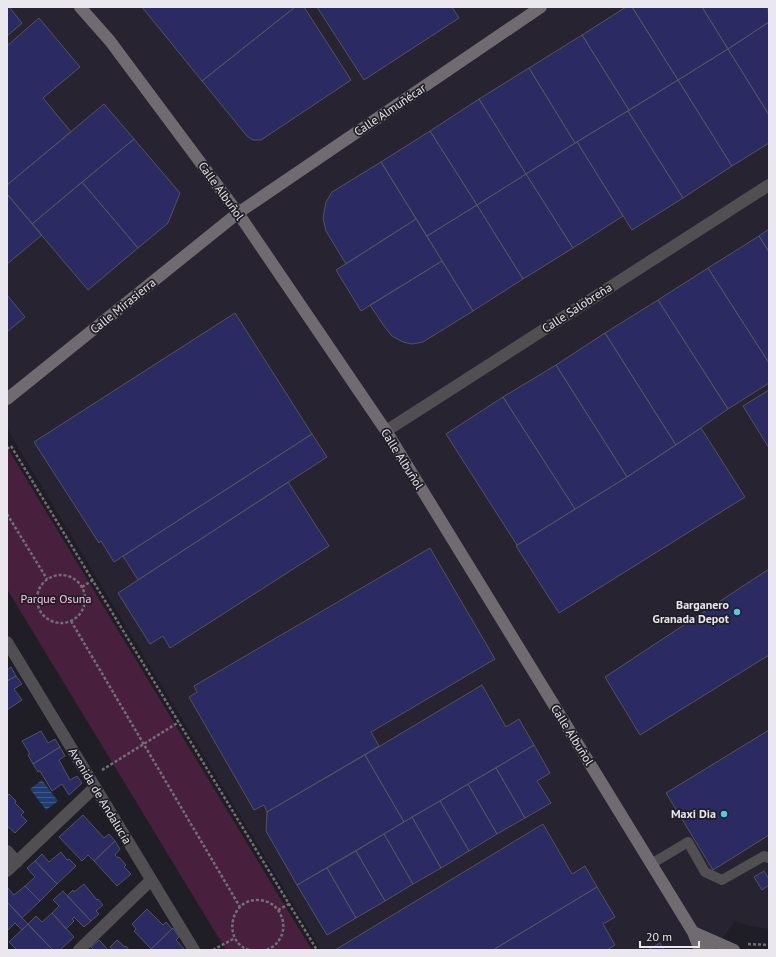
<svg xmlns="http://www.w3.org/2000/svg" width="776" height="957" font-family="'PT Sans',sans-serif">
<defs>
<pattern id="water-rules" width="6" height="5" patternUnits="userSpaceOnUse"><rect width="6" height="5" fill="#203d72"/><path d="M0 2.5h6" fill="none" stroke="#415986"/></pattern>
</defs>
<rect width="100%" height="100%" fill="#1f1d25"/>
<path fill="#282331" d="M7 7H769V929L749 926 735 921 714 950H321L13 439 7 427Z"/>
<path fill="#48203d" d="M7 447 282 901 312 950H226L7 589Z"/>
<path fill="url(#water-rules)" d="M42 780 58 801 46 810 30 789Z"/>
<path fill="#2c2a63" stroke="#52535d" d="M7 7H9L22 23 7 36Z
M142 7H295L202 81Z
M295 7H304L351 80 261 140H253L247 136 202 81Z
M317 7H452L459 18 364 80Z
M626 7H632L678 80 629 110 582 35Z
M632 7H702L728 49 678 80Z
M702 7H768L769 22 728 49Z
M39 18 80 67 43 98 71 132 7 185V46Z
M769 22V115L728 49Z
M582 35 629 110 575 143 529 68Z
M728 49 769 115V143L732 166 678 80Z
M529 68 575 143 526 174 479 99Z
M678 80 732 166 683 198 628 111Z
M479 99 526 174 477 205 430 131Z
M104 104 134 139 32 224 7 194V185Z
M628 111 683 198 632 230 577 142Z
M430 131 477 205 427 236 381 162Z
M134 139 180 193 168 223 138 248 82 182Z
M577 142 623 216 573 248 526 174Z
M381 162 416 219 346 264 326 231 323 218 326 202 332 192Z
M526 174 573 248 523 279 477 205Z
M82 182 138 248 88 290 32 224Z
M7 194 42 235 7 264Z
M477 205 523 279 473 311 427 236Z
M416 219 442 261 361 311 336 270Z
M769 229V252L759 236Z
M759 236 769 252V363L708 268Z
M442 261 473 311 423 342 412 344 403 342 392 336 384 326 370 305Z
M708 268 769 363V383L728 409 658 300Z
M7 295 25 317 7 332Z
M658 300 728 409 676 445 605 333Z
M235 313 312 434 114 562 101 541 99 543 34 442Z
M605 333 676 445 627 477 556 365Z
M556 365 627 477 575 509 503 397Z
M769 390V448L743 406Z
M503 397 575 509 517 545 446 434Z
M701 428 745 497 559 613 516 546 627 477Z
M312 434 327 457 138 580 123 556Z
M288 482 329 546 170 648 163 636 150 644 118 593Z
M430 548 495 659 371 732 379 746 267 812 264 805 254 810 189 697 197 692 194 686Z
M769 569V655L640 735 605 677Z
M11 667 16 676 7 681V670Z
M16 676 22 684 14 689 22 700 7 710V681Z
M482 685 506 727 519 719 534 745 404 822 365 755Z
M769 730V835L713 870 666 793Z
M41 731 48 743 55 739 60 747 33 764 28 755 30 754 22 741Z
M534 745 550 773 537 781 551 803 525 818 496 768Z
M60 747 65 756 59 760 70 780 77 776 82 783 69 795 62 784 52 791 40 771 38 772 33 764Z
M365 755 404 822 297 885 266 831 267 812Z
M496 768 525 818 497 834 468 784Z
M468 784 497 834 469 851 440 801Z
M9 794 16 801 15 803 24 812 21 815 27 821 15 833 7 826V796Z
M440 801 469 851 441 868 412 817Z
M83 815 104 838 109 834 115 841 94 861 88 855 82 861 59 837Z
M412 817 441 868 413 884 384 834Z
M543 824 572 874 585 866 597 887 493 950H335Z
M384 834 413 884 385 901 356 851Z
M115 841 120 849 115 855 118 858 119 857 126 865 124 867 131 874 117 886 94 861Z
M356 851 385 901 356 918 327 868Z
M61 852 67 860 69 859 76 866 57 884 35 861 42 854 49 862Z
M35 861 57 884 40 901 25 886 35 877 27 868Z
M327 868 356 918 327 935 297 885Z
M764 871 769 879V885L762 890 754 877Z
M84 884 97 900 98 899 103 905 96 911 99 914 91 921 67 896 73 890 74 892Z
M25 886 40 901 22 918 7 902V887L14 895Z
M597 887 615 917 603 924 615 945 607 950H493Z
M63 891 91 921 84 927 74 917 72 919 74 921 66 929 52 913 59 906 53 900Z
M7 902 28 924 22 930 15 923 7 931Z
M147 909 163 925 166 922 172 929 151 949 134 931 136 929 132 924Z
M52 913 74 937 60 950H53L28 924 36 916 42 922Z
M28 924 33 930 53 950H17L9 942Z
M173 928 179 937 176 940 185 950H151V949Z
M99 940 102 943 108 950H94L91 947Z
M117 940 125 947 126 946 129 950H111L112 949 110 947Z
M660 943 664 950H648Z"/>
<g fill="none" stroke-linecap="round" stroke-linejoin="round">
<path stroke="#716f76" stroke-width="2.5" stroke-dasharray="3 2" stroke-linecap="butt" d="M7 449 11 446 317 950
M7 514 47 579
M37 599a24 24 0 1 1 48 0a24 24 0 1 1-48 0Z
M82 587 93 580
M71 621 240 907
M102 770 179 722
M278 910 289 904
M748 944 769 945
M213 950 235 938
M249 950C223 942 229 901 256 900 286 899 294 940 266 950"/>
<path stroke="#524f53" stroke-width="10" d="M651 864 688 842 705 872 722 880 764 856 769 858"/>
<path stroke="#524f53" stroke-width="12" d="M386 431 769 185
M7 642 194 950
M7 851 17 862
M7 871 95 787
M79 950 151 880"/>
<path stroke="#706b71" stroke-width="12" d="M80 7 110 41 238 213 386 431 693 932 700 950
M7 399 238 213 541 7
M693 932 734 950
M697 936 710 950"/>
</g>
<g fill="#52ccd6" stroke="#1f1d25" stroke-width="1.5">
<circle cx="737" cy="612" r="4"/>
<circle cx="724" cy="814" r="4"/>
</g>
<g text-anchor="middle" stroke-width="3.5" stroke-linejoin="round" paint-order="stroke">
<g font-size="12" fill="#eae8ee" stroke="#1f1d25">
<text transform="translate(390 110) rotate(-34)" y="4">Calle Almuñécar</text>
<text transform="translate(221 191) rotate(54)" y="4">Calle Albuñol</text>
<text transform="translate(123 306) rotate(-39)" y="4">Calle Mirasierra</text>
<text transform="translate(577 308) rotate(-33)" y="4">Calle Salobreña</text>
<text transform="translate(402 459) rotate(58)" y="4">Calle Albuñol</text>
<text transform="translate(572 735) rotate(58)" y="4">Calle Albuñol</text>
<text transform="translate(100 796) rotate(59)" y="4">Avenida de Andalucía</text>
</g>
<g font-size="12" fill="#fec8ec" stroke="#1f1d25">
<text x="56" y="603">Parque Osuna</text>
</g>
<g font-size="12" font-weight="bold" fill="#eae8ee" stroke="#1f1d25" text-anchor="end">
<text x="729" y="609">Barganero<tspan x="729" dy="14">Granada Depot</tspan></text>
<text x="716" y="818">Maxi Dia</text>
</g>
</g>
<rect width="776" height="957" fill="none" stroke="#eae8ee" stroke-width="16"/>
<path d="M640 941v6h59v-6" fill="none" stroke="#eae8ee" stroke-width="2"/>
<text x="646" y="941" font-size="12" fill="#eae8ee" stroke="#1f1d25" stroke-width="3" paint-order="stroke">20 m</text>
</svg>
